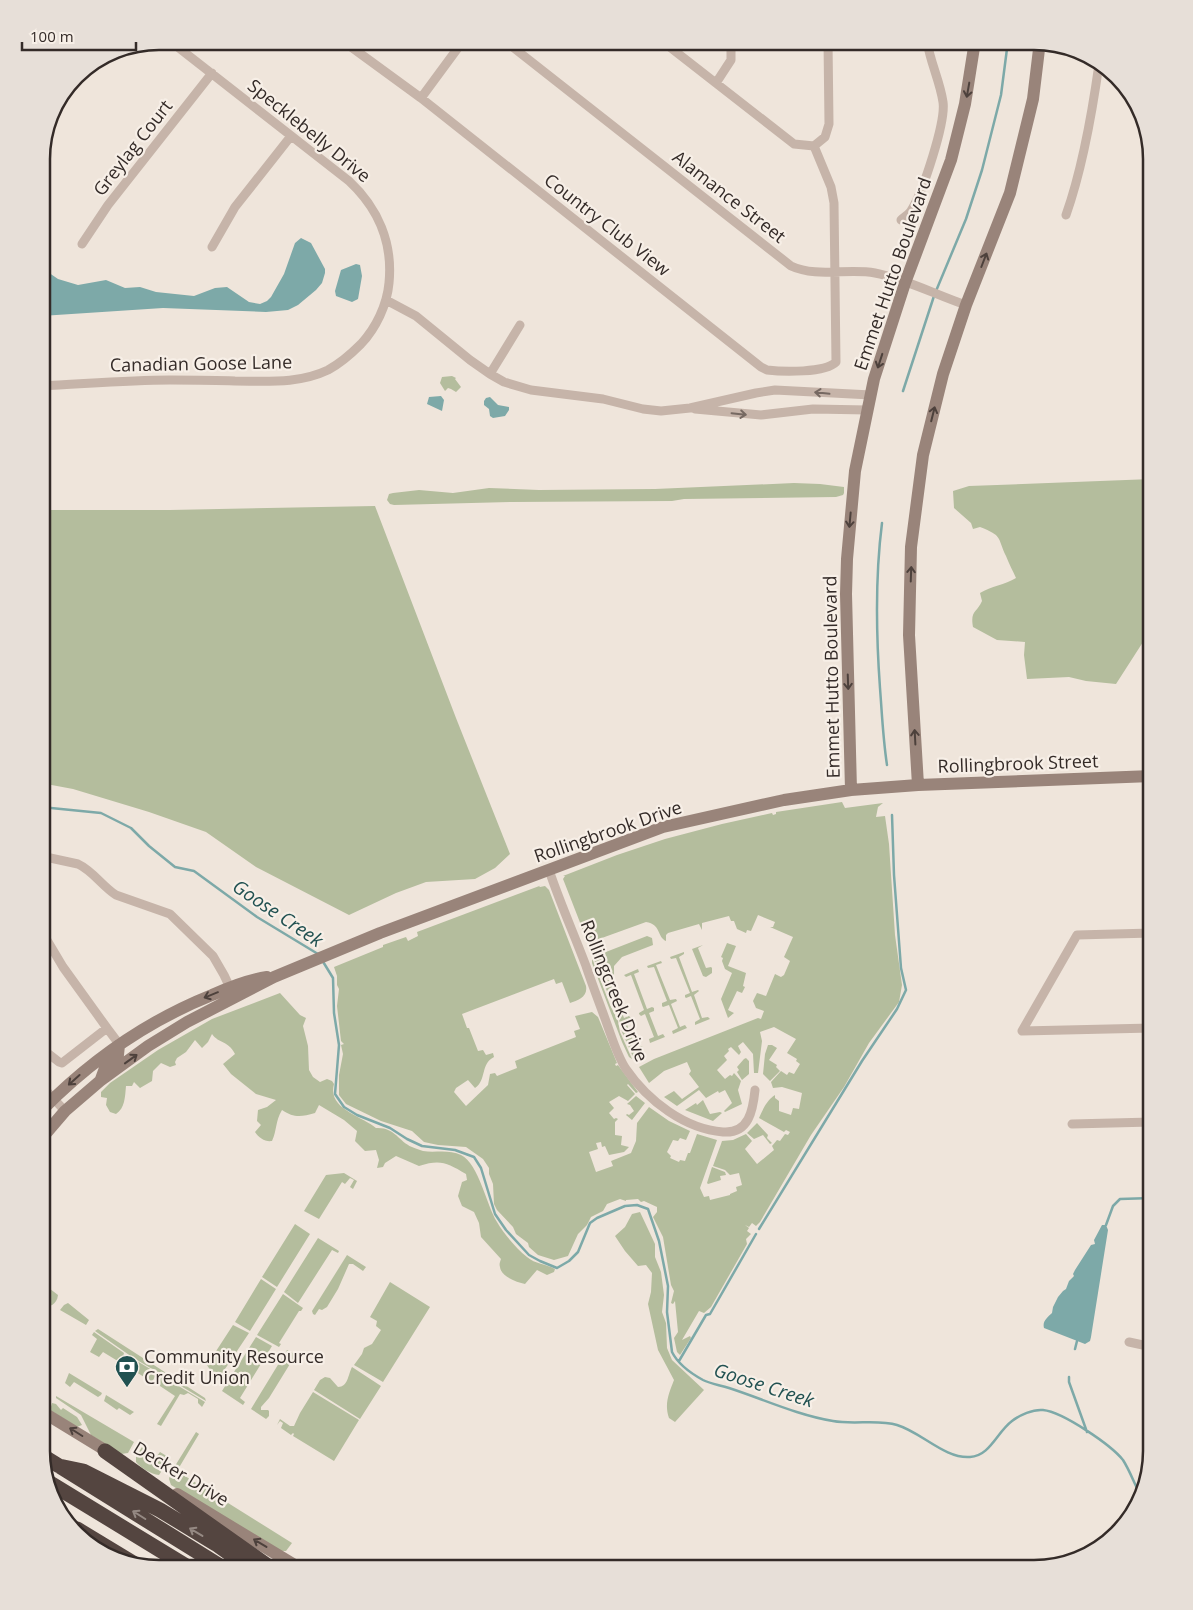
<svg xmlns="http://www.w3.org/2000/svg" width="1193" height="1610" font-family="'Open Sans',sans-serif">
<rect width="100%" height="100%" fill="#efe5db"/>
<path fill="#b4bd9d" d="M452 376 456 378 455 379 461 387 456 392 451 389 448 388 445 391 440 383 442 377Z
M1152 479V628L1116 684 1086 681 1069 677 1027 679 1024 655 1025 642 997 640 973 627C970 610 977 613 982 601L980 593C991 586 1005 585 1016 578 1013 571 1009 564 1006 556 997 537 1003 536 980 527L973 529 971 523 954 508 953 491 969 486Z
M794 483 820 484 844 487V493L843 495 836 497 684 499 672 501 512 502 394 505 390 504 387 500 389 494 393 493 419 490 453 493 489 488 539 490 655 489Z
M375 506 456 718 510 854 495 868 475 879 426 882 396 893 349 915 256 867 206 832 149 812 73 789 41 783V510H170Z
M842 802 845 808 883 803 878 807 876 817 885 816 889 844 895 935 902 985 899 1002 869 1043 844 1087 811 1135 760 1222 756 1226 752 1223 749 1227 745 1225 749 1228 747 1231 751 1234 746 1239 747 1244 711 1307 704 1313 699 1311 682 1340 690 1336 691 1338 680 1355 677 1352 674 1338 678 1332 675 1301 673 1304 671 1303 674 1291 671 1285 663 1237 653 1217 657 1212V1207L644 1201 641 1202 638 1199 626 1200V1201L620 1199 607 1204 603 1211 591 1217 587 1225 578 1234 568 1256 554 1260 538 1255 529 1247 528 1243 516 1234 513 1227 497 1210 494 1204 493 1184 489 1174V1168L483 1159 466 1147 438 1145 424 1142 412 1131 381 1121 346 1104 339 1095V1075L343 1054 341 1045 344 1044 341 1041 337 1006 339 989 337 985V976L334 967 383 947V945L406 937 408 941 418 936 417 932 542 885 539 886 540 887 545 886 549 890 586 986C588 997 578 1000 570 1003L562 982 556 984 554 979 462 1014 467 1028H469L478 1051 483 1050 486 1055 493 1053 494 1057C480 1064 487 1080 475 1088L468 1080 456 1088 454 1092 466 1106 488 1085 490 1074 495 1073 497 1076 517 1068 515 1061 576 1037 574 1031 580 1029 575 1016 592 1012 598 1017 617 1063 615 1064 616 1066 618 1065 638 1092 636 1093 628 1084 627 1085 635 1094 628 1101 619 1096 609 1102 614 1108 609 1113 614 1119 616 1118 618 1119 615 1122V1135L622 1136 621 1145 629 1147 624 1152 609 1155 605 1146 602 1147 601 1142 596 1143 598 1149 589 1152 596 1172 613 1166 611 1161 631 1153 636 1141 637 1123 649 1107 669 1121 690 1131 686 1140 680 1138 678 1141 673 1140 667 1152 671 1156 670 1158 679 1162 680 1160 685 1161 688 1153H690L697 1134 717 1140 700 1188 704 1197 709 1196 710 1200 730 1195V1194L737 1191 736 1187 742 1185 739 1173 730 1175 725 1170 713 1166 721 1144 722 1141 733 1140 746 1134 752 1141 745 1149 757 1164 774 1150 772 1146 777 1140 780 1141 785 1134 788 1135 790 1132 786 1130 784 1132 759 1118C763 1109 767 1100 775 1095V1098L779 1101V1111L791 1115 793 1108 799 1109 802 1093 782 1087 773 1088 771 1082 781 1071 787 1075 789 1072 794 1074 800 1064 796 1061 797 1059 787 1053 796 1039 774 1027 760 1032 762 1041 758 1073H754L753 1054 743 1042 738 1046 741 1052 739 1055 731 1047 728 1049 729 1051 724 1056 727 1060 717 1070 725 1079 730 1075 732 1076 734 1073 741 1081 738 1090 742 1104 725 1112 724 1111 732 1103 725 1090 719 1093 718 1091 706 1098 699 1090 677 1106 664 1097 674 1091 682 1099 699 1087 689 1074 691 1071 687 1062 664 1071 649 1083 639 1067 654 1059 758 1018 761 1019 764 1011 756 1008 753 1001 757 993 766 996 775 974 781 977 784 975 790 961 784 957 793 937 770 927H773L775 922 758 915 751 931 747 930 746 933 737 929 734 921H731L729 916 702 923V930L699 924 668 933 666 935V941C657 937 661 924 646 922L588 943 565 884 563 879 565 876H563L617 855 665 839 722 824 772 813 773 815 776 814V812Z
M647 936 652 938 653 945 622 957 614 966V975L602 980 593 957Z
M727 943 736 946 728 966 746 973 743 986 745 987 742 993 737 991 728 1010 734 1013 728 1018 721 999 732 973 725 969 722 961 723 958 721 957Z
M703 945 698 948 706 968 711 967 712 968V973L706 977 703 976 692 949Z
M684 952V954L679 957 692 992 698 990 699 991 694 995 702 1018 708 1017 710 1019 695 1025V1022L700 1019 691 996 686 998 685 997V995L690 993 676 958 671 959 670 957Z
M592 958 610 1005 618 1021 620 1032 632 1059 629 1057 622 1042 592 963Z
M661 961 662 963 656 965 670 1000 676 999 677 1001 671 1004 680 1027 685 1025 687 1028 673 1034 672 1031 678 1028 669 1005 663 1007 662 1006V1003L667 1001 654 967 648 968 647 966Z
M638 969 639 972 634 974 647 1009 652 1007 654 1008V1011L649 1013 658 1036 663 1034 665 1037 650 1043 649 1039 654 1037 645 1014 641 1016 639 1014V1013L644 1010 631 975 626 977 624 975Z
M609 980 624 1018 629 1016 631 1018 626 1022 636 1048 642 1046 644 1051 643 1054 634 1059 622 1032 619 1019 603 982Z
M280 993 300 1015 306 1018 303 1026 308 1046 309 1070 313 1077 320 1082 327 1079 332 1081 334 1084C327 1109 362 1116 376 1128 395 1127 398 1141 412 1147 415 1148 419 1150 423 1151 435 1153 449 1149 461 1155 479 1164 486 1204 497 1222 504 1234 516 1248 527 1257 535 1264 546 1264 555 1269L554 1272 547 1275 537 1270 525 1284C517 1282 501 1277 500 1267 499 1264 500 1262 501 1259L481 1237 479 1223 474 1212 462 1206 458 1196 462 1182 467 1180 466 1174C447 1163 441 1159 419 1166L396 1156 385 1163 383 1167 377 1168 379 1160 376 1150 365 1151 355 1141 357 1131 344 1120 319 1105 315 1113C301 1117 294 1118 282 1110 275 1122 277 1130 272 1141 265 1142 259 1138 255 1132L261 1125 257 1121 258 1110 267 1107 276 1100 256 1094 231 1074 223 1064 235 1054C228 1040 219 1044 212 1034L208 1042 202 1048 195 1040 186 1052 177 1058 175 1062 176 1065 170 1067 161 1063 153 1071 152 1081 140 1088 134 1082 132 1086H126C125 1097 125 1108 116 1114L110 1112 106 1105 107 1098 101 1097V1092L110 1083 158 1050 212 1019Z
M768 1045H772L777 1048 769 1060 777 1065 776 1067 780 1071 770 1081 763 1074 765 1054Z
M744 1059 746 1058 749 1061V1074L742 1080 737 1072 739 1070 737 1067Z
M636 1096 645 1103 632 1120 626 1115 627 1114 629 1115 634 1111 630 1105 627 1104Z
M703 1100 710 1114 720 1112 722 1113 713 1121 685 1110 696 1103 697 1105Z
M757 1123 768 1135 767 1138 772 1143 770 1144 763 1135 754 1139 747 1133Z
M712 1167 725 1172 726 1175 720 1176 721 1180 708 1184 707 1183Z
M344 1173 357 1181 353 1189 350 1187 354 1180 350 1178 345 1184 342 1182 319 1219 304 1211 326 1175Z
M640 1212 655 1244V1257L661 1272 664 1295 662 1312 666 1323 667 1348 672 1360 704 1390 675 1422 669 1418C664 1404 669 1393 674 1380L658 1350 648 1304 651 1292 652 1273 646 1265 638 1266 625 1251 615 1236 625 1227 632 1214Z
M295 1224 310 1234 277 1287 262 1277Z
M318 1238 339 1251 338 1253 332 1250 298 1303 284 1292Z
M347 1255 366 1267 363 1271 353 1264H349L338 1289 327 1307 322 1310 319 1309 315 1315 313 1314 312 1311Z
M261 1279 276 1289 250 1331 235 1322Z
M41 1282 58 1295C57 1305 49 1307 41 1308Z
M390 1282 430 1307 383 1382 354 1365 362 1354 364 1348 372 1344 381 1330 376 1326 377 1321 370 1317Z
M283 1294 303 1308 301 1311H299L279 1343 281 1344 279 1347 257 1335Z
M68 1303 89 1320 86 1325 60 1310 64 1305Z
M233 1325 249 1333 217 1381 207 1365Z
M98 1329 205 1398 206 1401 132 1357 95 1331Z
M94 1332 124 1353 121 1363 103 1352 99 1357 90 1352 97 1339 92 1335Z
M256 1337 272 1346 240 1398 245 1402 243 1405 222 1391Z
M287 1350 293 1353V1359L269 1398 261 1407V1410H268L269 1411V1416L266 1419 251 1409Z
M132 1358 157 1373 152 1382 125 1365Z
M352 1367 381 1386 360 1419 314 1390 320 1380 325 1377 330 1378 338 1387C348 1387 348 1375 352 1367Z
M69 1373 102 1393 101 1395 98 1397 74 1382 70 1387 65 1383Z
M162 1376 205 1402 202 1407 198 1403V1399L188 1393 184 1395 180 1394 161 1426 157 1424 175 1396 157 1384Z
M313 1392 359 1420 334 1461 293 1436 294 1434 293 1433 291 1435 281 1428 283 1423 280 1421 277 1425 280 1419 290 1426H294L300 1413Z
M106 1395 134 1412 130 1415 119 1408 117 1410 104 1401Z
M56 1396 134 1442 128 1453 121 1454 91 1435 81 1415 56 1398Z
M52 1403 56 1404 61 1410 63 1408 77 1417 82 1425 77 1427 50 1410Z
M196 1432 199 1434 177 1471 292 1543 286 1551H280L171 1485 169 1479 170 1474Z
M142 1447 157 1456 160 1452 170 1458 159 1475C151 1474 141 1468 136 1462V1457Z"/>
<path fill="#7da9a8" d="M301 238 311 243 325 269V273L322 283 316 290 298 305 288 310 266 312 163 308 41 316 42 268 58 279 78 285 106 280 125 288 140 287 156 292 194 296 215 288 227 287 249 302 260 304 267 301 271 297 284 274 295 243Z
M356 264 360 265 362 276 358 299 352 302 336 296 335 291 341 270Z
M441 396 444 400 442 411 427 404 429 397Z
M490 397 498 405 509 407V410L505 416 493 418 490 416 489 409 484 405V401L486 398Z
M1102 1225H1106L1108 1230 1091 1337 1090 1341 1085 1344 1044 1328C1042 1321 1048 1317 1052 1313L1053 1307 1058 1297 1063 1291 1066 1289 1069 1281 1074 1276 1073 1274 1075 1270 1091 1245 1095 1244 1094 1240Z"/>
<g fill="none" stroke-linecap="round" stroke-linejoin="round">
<path stroke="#7da9a8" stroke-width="2.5" d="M936 291 966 219 982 170 1001 95 1008 41
M903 391 934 296
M882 523C875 578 876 633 880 688 882 714 883 739 887 765
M41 807 101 813 131 828 149 846 175 867 194 871 257 917 318 954
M322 960 333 978 334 1013 339 1045 335 1094 344 1107 357 1115 390 1128 407 1139 422 1146 455 1150 474 1157 481 1168 495 1214 506 1230 529 1255 540 1261 557 1268 569 1261 578 1252 590 1223 597 1218 625 1206 637 1205 648 1209 659 1241 668 1286 667 1312 672 1352C678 1364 692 1374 703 1380 711 1384 720 1385 729 1388 763 1399 797 1415 833 1421 854 1425 878 1419 897 1425 921 1432 945 1459 970 1457 990 1456 997 1432 1012 1421 1020 1415 1033 1409 1043 1410 1063 1412 1111 1445 1123 1460 1130 1471 1134 1483 1140 1494
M1106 1225 1113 1206 1120 1199 1152 1198
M759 1229 862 1061 897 1009 906 990 901 968 894 875 892 815
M1075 1349 1077 1341
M679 1361 706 1315 710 1314 756 1234
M1069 1377V1382L1087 1432"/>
<path stroke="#c6b4a9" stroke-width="9" d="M343 41 421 98 761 367 767 370C783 372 825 373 836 362L834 203 831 187 814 146
M505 41 791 266C817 278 847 268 875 273 906 279 936 295 966 305
M662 41 794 144 814 146
M716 83 731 60V41
M421 98 463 41
M52 113 89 66
M814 146 825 137 829 124 828 41
M1066 215C1083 167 1092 114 1099 64
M901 220C905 216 910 214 912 209 923 191 946 122 943 102 940 81 930 62 927 41
M82 244 108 205 212 73
M212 247 235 207 291 136
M386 300 416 316 470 360 490 374 504 382 531 390 603 399 643 409 661 411 690 408 756 393 775 390 871 395
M490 374 520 325
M41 386C84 384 127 380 170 380 192 380 214 380 235 381 267 381 299 384 328 370 341 363 351 354 361 344 376 328 387 305 389 283 393 243 378 208 349 181L170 41
M695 409 761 415 813 409 868 410
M41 856 78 864C93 871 102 886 116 895L170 914 213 956 224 975 232 992
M549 870C560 903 574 934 586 966 593 987 601 1007 608 1027 613 1041 618 1057 626 1069 648 1101 685 1129 723 1132 749 1134 753 1110 755 1090
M41 930 63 967 107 1028
M1022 1031 1077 935 1152 933
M1022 1031 1152 1028
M41 1048 59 1062 62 1063 107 1028 119 1044
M41 1085 65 1111
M1072 1124 1152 1122
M1129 1342 1152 1347"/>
<path stroke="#99847a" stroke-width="12" d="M918 785 909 635 911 547 923 455 943 374 966 305 1010 193 1033 99 1040 41
M851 790 846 594 847 559 855 471 874 379 905 283 951 160 965 104 975 41
M101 1079 105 1068 118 1055 119 1045
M41 1111C90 1061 147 1021 212 995 230 987 247 980 267 977
M41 1139 65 1111 100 1081 148 1046 187 1022 274 977 380 933 663 827 784 800 851 790 918 785 1152 776
M41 1411 113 1455
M177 1494 301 1569"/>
<path stroke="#544540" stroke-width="15" d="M105 1451 272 1569
M43 1456 225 1569
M59 1466 83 1471 160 1510 216 1544 251 1569
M50 1483 191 1569
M77 1529 133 1563"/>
</g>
<defs><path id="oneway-shaft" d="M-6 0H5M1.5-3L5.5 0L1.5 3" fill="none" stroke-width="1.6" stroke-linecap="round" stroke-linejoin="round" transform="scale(1.25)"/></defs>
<g stroke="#4d413c">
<use href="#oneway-shaft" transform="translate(968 90) rotate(100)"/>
<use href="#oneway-shaft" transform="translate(984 260) rotate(-69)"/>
<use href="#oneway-shaft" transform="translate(880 361) rotate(108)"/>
<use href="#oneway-shaft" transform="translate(933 414) rotate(-76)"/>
<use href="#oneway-shaft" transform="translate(850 520) rotate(95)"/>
<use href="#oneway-shaft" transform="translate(911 574) rotate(-88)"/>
<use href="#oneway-shaft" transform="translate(848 682) rotate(88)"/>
<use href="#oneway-shaft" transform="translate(915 737) rotate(-93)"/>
<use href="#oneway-shaft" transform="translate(211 995) rotate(158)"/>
<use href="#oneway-shaft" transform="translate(131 1059) rotate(-36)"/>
<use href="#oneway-shaft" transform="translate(74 1080) rotate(138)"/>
<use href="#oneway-shaft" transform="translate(76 1432) rotate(-148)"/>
<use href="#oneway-shaft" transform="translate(260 1543) rotate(-149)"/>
</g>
<g stroke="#766962">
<use href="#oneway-shaft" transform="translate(822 393) rotate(-174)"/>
<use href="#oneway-shaft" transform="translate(739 414) rotate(6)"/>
</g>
<g stroke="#958983">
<use href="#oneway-shaft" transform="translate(139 1515) rotate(-148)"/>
<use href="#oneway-shaft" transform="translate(196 1532) rotate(-149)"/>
</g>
<defs>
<g id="bank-pin" transform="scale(1.25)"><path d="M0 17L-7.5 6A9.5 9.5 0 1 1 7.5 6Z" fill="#215151" stroke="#f7efe7"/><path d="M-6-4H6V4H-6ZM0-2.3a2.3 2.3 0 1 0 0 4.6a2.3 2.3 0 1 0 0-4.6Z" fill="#fff"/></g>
</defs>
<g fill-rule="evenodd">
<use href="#bank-pin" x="127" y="1367"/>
</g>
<g text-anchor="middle" stroke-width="4.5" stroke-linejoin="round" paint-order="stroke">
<g font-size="18" fill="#342b28" stroke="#f7efe7">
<text transform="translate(309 131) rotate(39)" y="6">Specklebelly Drive</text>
<text transform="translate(133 148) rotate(-52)" y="6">Greylag Court</text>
<text transform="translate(729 197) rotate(38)" y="6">Alamance Street</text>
<text transform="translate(607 225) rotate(38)" y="6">Country Club View</text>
<text transform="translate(893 274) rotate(-71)" y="6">Emmet Hutto Boulevard</text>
<text transform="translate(201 364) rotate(-1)" y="6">Canadian Goose Lane</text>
<text transform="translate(832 677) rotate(-91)" y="6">Emmet Hutto Boulevard</text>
<text transform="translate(1018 764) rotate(-2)" y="6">Rollingbrook Street</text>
<text transform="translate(608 832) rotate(-19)" y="6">Rollingbrook Drive</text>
<text transform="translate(614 991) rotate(68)" y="6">Rollingcreek Drive</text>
<text transform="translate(181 1474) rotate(31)" y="6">Decker Drive</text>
</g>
<g font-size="18" fill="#342b28" stroke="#f7efe7" text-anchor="start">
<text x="144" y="1363">Community Resource<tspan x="144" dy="21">Credit Union</tspan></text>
</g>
<g font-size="19" font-style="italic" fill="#215151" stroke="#f7efe7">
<text transform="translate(278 913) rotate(34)" y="7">Goose Creek</text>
<text transform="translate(764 1385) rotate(18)" y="7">Goose Creek</text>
</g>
</g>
<path d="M0 0H1193V1610H0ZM159 50H1034A109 109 0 0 1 1143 159V1451A109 109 0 0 1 1034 1560H159A109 109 0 0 1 50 1451V159A109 109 0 0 1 159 50Z" fill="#e7dfd8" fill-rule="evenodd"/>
<path fill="none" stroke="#342b28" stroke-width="2.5" d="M159 50H1034A109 109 0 0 1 1143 159V1451A109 109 0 0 1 1034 1560H159A109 109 0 0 1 50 1451V159A109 109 0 0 1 159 50Z"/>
<path d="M22 42v8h114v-8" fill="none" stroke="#342b28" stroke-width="2.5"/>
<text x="30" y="42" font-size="15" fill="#342b28" stroke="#f7efe7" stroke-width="4" paint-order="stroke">100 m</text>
</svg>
